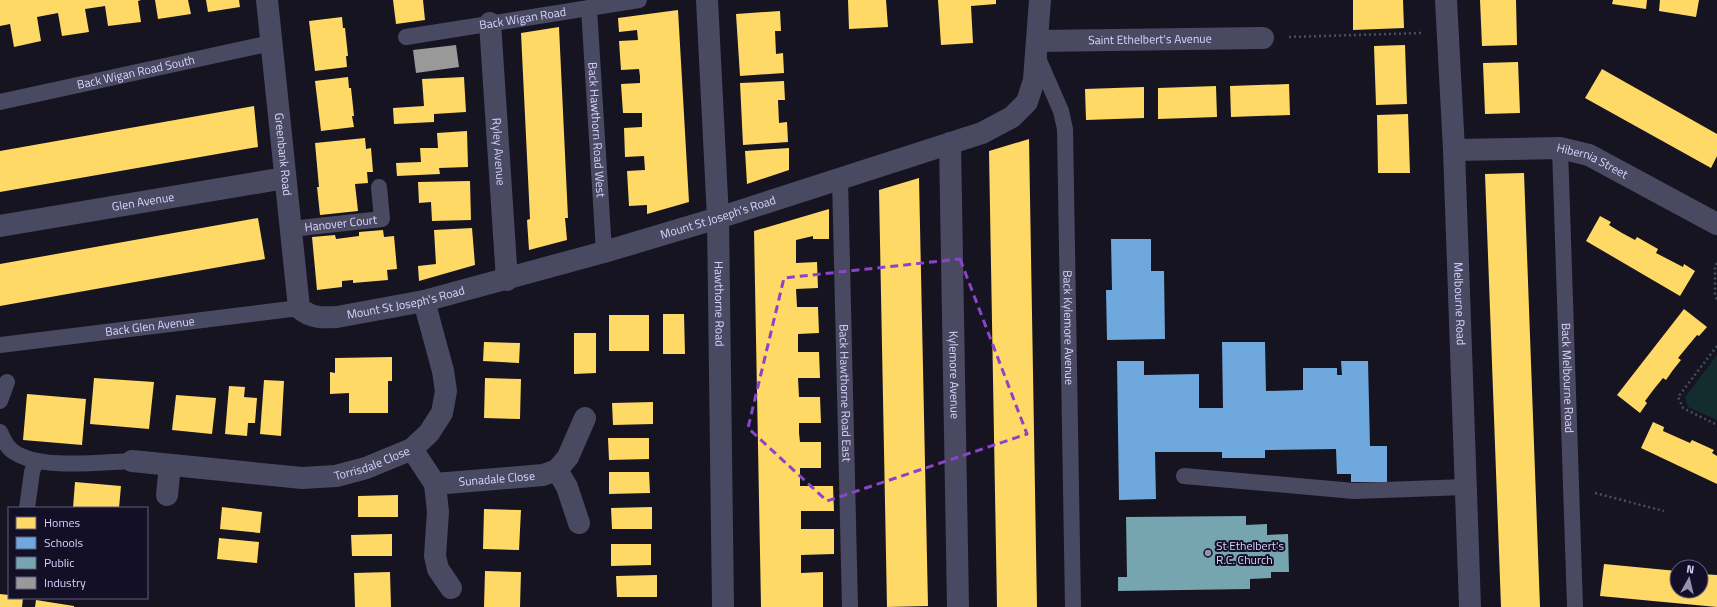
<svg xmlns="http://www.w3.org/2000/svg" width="1717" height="607" font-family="'Titillium Web',sans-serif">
<rect width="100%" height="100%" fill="#161421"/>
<path fill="#132c2d" d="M1717 355V420L1688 407 1685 397Z"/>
<path fill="#ffd966" d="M0 0H141L138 1 141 22 108 26 105 6 85 9 89 32 62 36 58 13 37 17 41 41 14 47 10 24 0 26Z
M155 0H188L191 14 158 19Z
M206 0H239L240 7 208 12Z
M393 0H423L425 20 396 24Z
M848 0H886L888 27 849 29Z
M938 0H996V4L971 6 973 43 941 45Z
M1353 0H1403L1404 28 1353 30Z
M1480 0H1516L1517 45 1482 46Z
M1613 0H1647L1646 9 1612 4Z
M1660 0H1699L1696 17 1659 11Z
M678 10 689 202 647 214V205L629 206 627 171 645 170 644 156 625 157 624 128 642 127V113H623L622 99 621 84 640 83V76L639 69 621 70 619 41 638 40 637 30 619 32 618 18Z
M780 11 781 31H775L776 54 783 53 784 73 740 76 736 14Z
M342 17 343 28H345L348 56H346L347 67 315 71 309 21Z
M559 27 568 218H565L567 240 529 250 527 220 530 219 521 33Z
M1405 45 1407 104 1376 105 1374 46Z
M1518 62 1520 113 1485 114 1483 63Z
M1602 69 1717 134V156L1711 168 1585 98Z
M348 77 349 88H351L354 116H352L354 127 321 131 315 81Z
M464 77 466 112 434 114V122L394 124 393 108 424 106 422 79Z
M784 81 785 100H778L779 123 787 122 788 142 743 145 740 83Z
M1289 84 1290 115 1231 117 1230 86Z
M1216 86 1217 117 1158 119V88Z
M1144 87V118L1086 120 1085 89Z
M254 106 258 147 0 192V151Z
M1408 114 1410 173H1378L1377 115Z
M467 131 468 167 439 168 440 174 397 176 396 163 421 162 420 148H438L437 133Z
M365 138 366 149 371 148 373 172H367L368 183 355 184 358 211 320 215 317 187H319L315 143Z
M1029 139 1037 607H997L989 151Z
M789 148V170L747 184 745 151Z
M1524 173 1540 607H1501L1485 174Z
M919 178 928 606 887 607 879 190Z
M470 181 471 220 432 221 431 202 419 203 418 182Z
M829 209V239H813V236L796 240V263L817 262 818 288 796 289 797 307H818L819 333 798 334V352H819L820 378H798L799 397H820L821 423H799V433L800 442H821V468H800V486H833L834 511H801V529H834V554L801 555V573L823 572V607H761L754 231Z
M1600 216 1611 222 1609 225 1622 233 1635 240 1637 237 1658 249 1656 253 1683 267 1684 264 1695 271 1680 296 1586 241Z
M258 218 265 259 0 306V264Z
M472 228 475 265 419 281 418 266 436 264 434 230Z
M383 230 384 237 394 236 397 269 387 270 388 280 353 283V280L342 281V287L317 290 312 237 335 235 336 239 359 236V232Z
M1684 309 1707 327 1699 336 1697 335 1678 358 1681 360 1673 370 1666 380 1663 378 1654 389 1645 401 1647 403 1640 413 1617 395Z
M663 314H684L685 354H663Z
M609 315H649V351H609Z
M574 333H596V373L574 374Z
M484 342 520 343 519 363 483 361Z
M392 357V381H388V413H349V393L330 394V372L335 373V358Z
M94 378 154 382 149 429 90 424Z
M485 378 521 379 520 419 484 418Z
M264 380 284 381 281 436 260 434Z
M229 386 245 387 244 397 257 398 255 423H248L247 436 225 434Z
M27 394 86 399 82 445 23 440Z
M176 395 216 398 212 434 172 430Z
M653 402V424L613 425 612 403Z
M1653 422 1664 427 1663 431 1690 443 1692 440 1714 450 1712 453 1717 456V484L1641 448Z
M608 438H649V459L609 460Z
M609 472H649L650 493 609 494Z
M75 482 121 486 119 508H73Z
M398 495V517H358V496Z
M222 507 262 512 260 533 220 529Z
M652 507V529H612L611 508Z
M484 509 521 510 519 550 483 549Z
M392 534V556H352L351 535Z
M219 538 259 542 257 563 217 559Z
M611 544H651V565L611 566Z
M1604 564 1677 571V591H1701V574L1717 575V607L1600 596Z
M485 571 521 572 520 607H484Z
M390 572 391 607H355L354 573Z
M657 575V597H617L616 576Z
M0 594 9 595V598H23L22 607H0Z
M36 600 74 606V607H35Z"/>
<path fill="#6fa8dc" d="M1111 239H1151V271H1164L1165 339 1107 340 1106 290H1112Z
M1222 342H1265L1266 391 1303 390V368H1337V375H1342L1341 361H1368L1370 446H1387V482H1351V474H1337L1336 449 1265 450V458H1222V452H1155L1156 499 1119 500 1117 361H1144V375L1199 374V408H1223Z"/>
<path fill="#76a5af" d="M1246 516V525L1267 524V535L1288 534 1289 572H1271V578L1250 579V589L1118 591V577H1127L1126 517Z"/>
<path fill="#999" d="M456 45 459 67 416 73 413 50Z"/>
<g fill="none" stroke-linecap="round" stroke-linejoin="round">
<path stroke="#44505f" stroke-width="2.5" stroke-dasharray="2 3" stroke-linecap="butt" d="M1289 37 1422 33
M1717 263 1715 268V296L1717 300
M1717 346 1678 397 1683 408 1717 425
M1595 493 1664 511"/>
<g stroke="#4a4962" stroke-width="16">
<path id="s1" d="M589 8 604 252"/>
<path id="s2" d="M406 37 639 0"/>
<path id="s3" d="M1037 56 1061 111 1065 129 1073 607"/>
<path id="s4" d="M0 102 271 43"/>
<path id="s5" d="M1560 148 1575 607"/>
<path id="s6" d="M840 178 850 607"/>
<path id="s7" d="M291 229 382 219 379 187"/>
<path id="s8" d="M0 345 299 308"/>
<path d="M0 401 7 382"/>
<path d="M0 432C3 439 7 448 14 452 40 470 100 462 132 461"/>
<path d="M1184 476 1354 491 1466 487"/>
<path d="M27 508 32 472 36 461"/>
</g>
<g stroke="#4a4962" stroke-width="22">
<path id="s9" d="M267 0 299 308C311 318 322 318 337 317L424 301 604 252 718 218 982 133 1012 117 1027 102 1034 80 1040 0"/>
<path id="s10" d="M707 0 718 218 723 607"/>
<path id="s11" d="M1446 0 1454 150 1470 607"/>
<path id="s12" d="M490 23 507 280"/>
<path id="s13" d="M1037 41 1263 38"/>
<path id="s14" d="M950 143 958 607"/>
<path id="s15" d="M1454 150 1560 148 1589 155 1717 224"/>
<path id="s16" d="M0 226 285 178"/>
<path d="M412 449 435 484 438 512 435 556 438 569 451 588"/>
<path id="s17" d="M132 461 302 478 336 476 366 468 412 449 429 433 442 413 446 391 443 371 424 301"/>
<path d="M557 470 567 487 579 523"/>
<path id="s18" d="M435 484 543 475 557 470 568 457 585 418"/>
<path d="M167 495 170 465"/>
</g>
</g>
<path fill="none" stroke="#8945c9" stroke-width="3" stroke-dasharray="8 5" stroke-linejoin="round" d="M960 259 1027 434 827 501 748 428 784 278Z"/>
<circle fill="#9591b1" stroke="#130f26" stroke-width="1.5" cx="1208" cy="553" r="4"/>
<g text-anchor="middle" stroke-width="4" stroke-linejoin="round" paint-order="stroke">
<g font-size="12" fill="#d9d4ff" stroke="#130f26">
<text dy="4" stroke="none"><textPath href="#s2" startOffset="118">Back Wigan Road</textPath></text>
<text dy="4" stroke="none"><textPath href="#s13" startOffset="113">Saint Ethelbert's Avenue</textPath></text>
<text dy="4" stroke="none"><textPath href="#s4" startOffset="139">Back Wigan Road South</textPath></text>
<text dy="4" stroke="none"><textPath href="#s1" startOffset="122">Back Hawthorn Road West</textPath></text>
<text dy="4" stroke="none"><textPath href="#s12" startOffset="129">Ryley Avenue</textPath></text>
<text dy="4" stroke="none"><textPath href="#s9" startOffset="155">Greenbank Road</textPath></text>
<text dy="4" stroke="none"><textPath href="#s15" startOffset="141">Hibernia Street</textPath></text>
<text dy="4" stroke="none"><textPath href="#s16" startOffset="145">Glen Avenue</textPath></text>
<text dy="4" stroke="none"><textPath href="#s9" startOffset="744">Mount St Joseph's Road</textPath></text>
<text dy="4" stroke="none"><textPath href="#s7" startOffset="50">Hanover Court</textPath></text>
<text dy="4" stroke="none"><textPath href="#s9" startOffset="420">Mount St Joseph's Road</textPath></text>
<text dy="4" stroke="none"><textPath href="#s10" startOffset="304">Hawthorne Road</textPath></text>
<text dy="4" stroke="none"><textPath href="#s11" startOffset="304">Melbourne Road</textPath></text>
<text dy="4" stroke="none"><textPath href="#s8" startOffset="151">Back Glen Avenue</textPath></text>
<text dy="4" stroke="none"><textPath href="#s3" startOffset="277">Back Kylemore Avenue</textPath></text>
<text dy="4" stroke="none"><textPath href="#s14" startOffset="232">Kylemore Avenue</textPath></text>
<text dy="4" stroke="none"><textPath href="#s5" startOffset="230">Back Melbourne Road</textPath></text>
<text dy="4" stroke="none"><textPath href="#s6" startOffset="215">Back Hawthorne Road East</textPath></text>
<text dy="4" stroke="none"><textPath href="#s17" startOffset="243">Torrisdale Close</textPath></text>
<text dy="4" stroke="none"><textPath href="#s18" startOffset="62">Sunadale Close</textPath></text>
</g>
<g font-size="12" fill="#d9d4ff" stroke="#130f26" text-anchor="start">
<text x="1216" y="550">St Ethelbert's<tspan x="1216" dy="14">R.C. Church</tspan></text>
</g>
</g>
<rect x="8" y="507" width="140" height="92" fill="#130f26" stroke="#625e7d"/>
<rect x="16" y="517" width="20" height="12" fill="#ffd966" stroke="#625e7d"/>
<text x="44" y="527" font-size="12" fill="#d9d4ff">Homes</text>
<rect x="16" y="537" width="20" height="12" fill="#6fa8dc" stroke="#625e7d"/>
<text x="44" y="547" font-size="12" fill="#d9d4ff">Schools</text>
<rect x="16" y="557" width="20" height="12" fill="#76a5af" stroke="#625e7d"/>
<text x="44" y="567" font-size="12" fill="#d9d4ff">Public</text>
<rect x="16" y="577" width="20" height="12" fill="#999999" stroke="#625e7d"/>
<text x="44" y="587" font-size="12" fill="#d9d4ff">Industry</text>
<g transform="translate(1689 579) rotate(8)"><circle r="19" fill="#130f26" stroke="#625e7d"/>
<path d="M0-3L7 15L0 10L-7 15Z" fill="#9591b1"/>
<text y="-6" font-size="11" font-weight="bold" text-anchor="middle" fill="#d9d4ff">N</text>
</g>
</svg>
